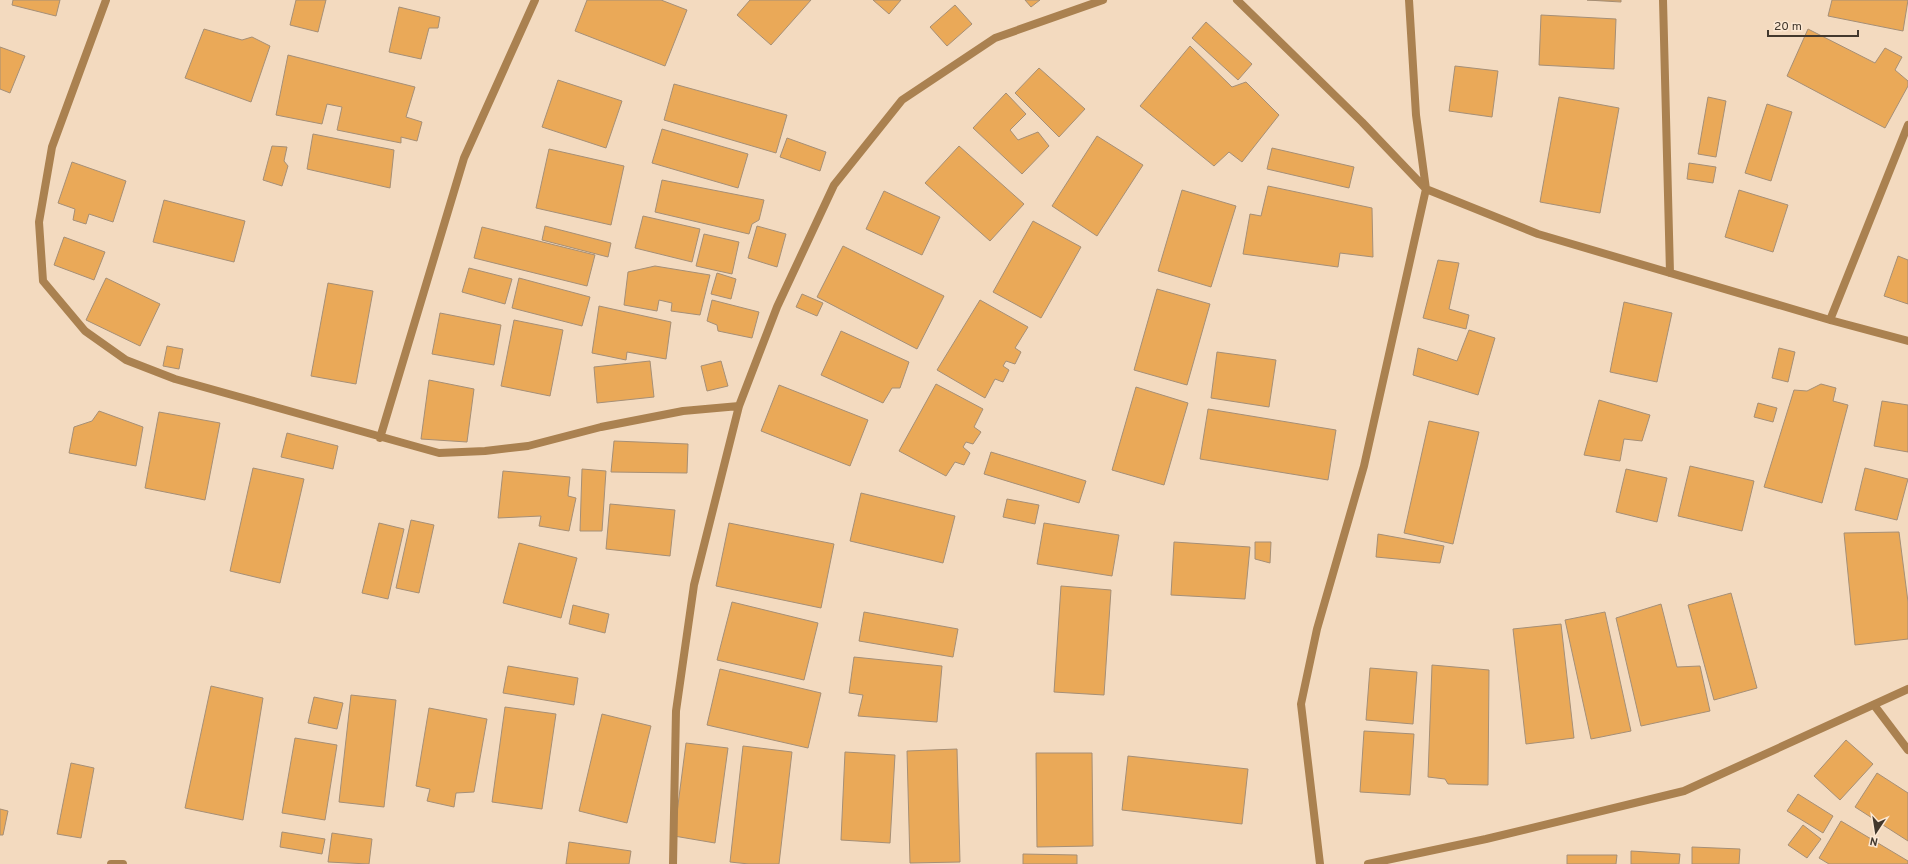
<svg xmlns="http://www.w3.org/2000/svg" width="1908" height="864" font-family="Overpass,sans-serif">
<rect width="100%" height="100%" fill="#f3dabf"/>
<path fill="#eaa958" stroke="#a68f76" d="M13 0H60L56 16 12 5Z
M296 0H326L318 32 290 25Z
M587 0H661L687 10 665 66 575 31Z
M750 0H811L771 45 737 15Z
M873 0H901L889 14Z
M1025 0H1040L1031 7Z
M1587 0H1621V2Z
M1832 0H1908L1903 31 1828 16Z
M955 5 972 24 947 46 930 27Z
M399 7 440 17 438 28H429L421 59 389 52Z
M1541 15 1616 19 1614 69 1539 65Z
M1206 22 1252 64 1238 80 1192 38Z
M204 29 242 40 252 37 270 46 251 102 185 78Z
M1808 29 1875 63 1885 48 1902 57 1895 70 1908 81V86L1885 128 1787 76Z
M1190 46 1232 87 1246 82 1279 115 1242 162 1229 152 1214 166 1140 106Z
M0 47 25 56 10 93 0 89Z
M288 55 415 87 406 117 422 122 417 141 401 137V143L337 130 342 107 327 104 322 124 276 115Z
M1455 66 1498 71 1492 117 1449 111Z
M1039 68 1085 109 1059 137 1015 93Z
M558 80 622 101 606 148 542 127Z
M674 84 787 115 776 153 664 120Z
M1006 93 1026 114 1010 130 1018 140 1038 132 1049 146 1022 174 973 128Z
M1559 97 1619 108 1600 213 1540 202Z
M1708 97 1726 101 1716 157 1698 154Z
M1767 104 1792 112 1771 181 1745 173Z
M662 129 748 154 738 188 652 163Z
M313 134 394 150 390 188 307 169Z
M1097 136 1143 165 1097 236 1052 206Z
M787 138 826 152 820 171 780 157Z
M272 146 287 147 284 161 288 166 282 186 263 180Z
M959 146 1024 204 990 241 925 183Z
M1272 148 1354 167 1349 188 1267 169Z
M549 149 624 166 611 225 536 208Z
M72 162 126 181 113 222 89 214 86 224 73 220 75 209 58 203Z
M1689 163 1716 167 1713 183 1687 179Z
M662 180 764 200 759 220 752 224 749 234 655 212Z
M1268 186 1372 208 1373 257 1340 253 1338 267 1243 254 1250 214 1261 216Z
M1182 190 1236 206 1211 287 1158 271Z
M1739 190 1788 205 1773 252 1725 237Z
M884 191 940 217 922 255 866 229Z
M164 200 245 221 234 262 153 242Z
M643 216 700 229 692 262 635 248Z
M1033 221 1081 247 1041 318 993 292Z
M545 226 611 243 608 257 542 240Z
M757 226 786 234 777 267 748 258Z
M482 227 595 255 587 286 474 258Z
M704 234 739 242 732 274 696 266Z
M64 237 105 252 94 280 54 265Z
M843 246 944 296 917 349 817 297Z
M1898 256 1908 260V304L1884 296Z
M1438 260 1459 263 1449 309 1469 315 1466 329 1423 318Z
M655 266 710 275 700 315 671 311 672 303 659 300 657 311 624 305 628 272Z
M469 268 512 279 505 304 462 292Z
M717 273 736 279 731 299 711 294Z
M106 278 160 304 140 346 86 320Z
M519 278 590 297 582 326 512 308Z
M328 283 373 291 356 384 311 376Z
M1157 289 1210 304 1187 385 1134 370Z
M802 294 823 303 817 316 796 307Z
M712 300 759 312 752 338 718 331 717 325 707 321Z
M980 300 1028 327 1015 348 1021 352 1015 364 1006 361 1003 366 1009 370 1003 382 995 379 985 398 937 370Z
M1624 302 1672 313 1657 382 1610 372Z
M599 306 671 322 666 359 627 352 626 360 592 353Z
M440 313 501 325 494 365 432 354Z
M514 320 563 330 550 396 501 386Z
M1469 330 1495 338 1478 395 1413 375 1418 348 1457 361Z
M841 331 909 362 900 388H892L883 403 821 375Z
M167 346 183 349 179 369 163 366Z
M1779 348 1795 352 1788 382 1772 378Z
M1217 352 1276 360 1269 407 1211 398Z
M650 361 654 397 597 403 594 367Z
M721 361 728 386 707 391 701 366Z
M429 380 474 389 467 442 421 439Z
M936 384 983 409 974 427 981 432 973 444 966 442 963 447 970 453 964 465 955 462 946 476 899 451Z
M1821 384 1836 388 1833 401 1848 405 1822 503 1764 487 1794 390 1807 391Z
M779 385 868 420 850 466 761 431Z
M1136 387 1188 403 1164 485 1112 470Z
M1599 400 1650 415 1642 441 1624 439 1620 461 1584 455Z
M1882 401 1908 405V452L1874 446Z
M1758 403 1777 408 1773 422 1754 417Z
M1208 409 1336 430 1328 480 1200 459Z
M99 411 143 427 136 466 69 453 74 427 92 421Z
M159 412 220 423 205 500 145 488Z
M1429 421 1479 432 1453 544 1404 533Z
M287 433 338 446 333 469 281 457Z
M614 441 688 444 687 473 611 472Z
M991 452 1086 481 1079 503 984 474Z
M1690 466 1754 481 1742 531 1678 516Z
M253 468 304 479 280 583 230 571Z
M1865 468 1908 479 1897 520 1855 510Z
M582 469 606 471 602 531H580Z
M1626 469 1667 478 1657 522 1616 512Z
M503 471 570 477 568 496 576 498 569 531 539 526 541 516 498 518Z
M861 493 955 516 943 563 850 541Z
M1007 499 1039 505 1035 524 1003 517Z
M610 504 675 510 670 556 606 549Z
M411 520 434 525 419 593 396 588Z
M379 523 404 529 388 599 362 593Z
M729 523 834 544 821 608 716 586Z
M1044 523 1119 535 1112 576 1037 564Z
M1899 532 1908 602V639L1855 645 1844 533Z
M1378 534 1444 546 1440 563 1376 557Z
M1174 542 1250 547 1245 599 1171 595Z
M1255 542H1271L1270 563 1255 559Z
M519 543 577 558 561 618 503 603Z
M1061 586 1111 590 1104 695 1054 692Z
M1731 593 1757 688 1714 700 1688 605Z
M732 602 818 623 804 680 717 660Z
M1661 604 1677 667 1700 666 1710 711 1641 726 1616 618Z
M573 605 609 614 605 633 569 624Z
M864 612 958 629 953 657 859 641Z
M1605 612 1631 731 1591 739 1565 620Z
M1561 624 1574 738 1526 744 1513 629Z
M854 657 942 666 937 722 858 716 863 695 849 693Z
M1432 665 1489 670 1488 785 1448 784 1445 779 1428 777Z
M508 666 578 678 574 705 503 693Z
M1370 668 1417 672 1413 724 1366 720Z
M720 669 821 693 808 748 707 725Z
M211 686 263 698 243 820 185 808Z
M351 695 396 700 384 807 339 802Z
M314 697 343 703 337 729 308 723Z
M505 707 556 714 542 809 492 802Z
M429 708 487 719 474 792 456 793 454 807 427 801 430 789 416 786Z
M602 714 651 726 627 823 579 811Z
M1364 731 1414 734 1410 795 1360 792Z
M295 738 337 745 325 820 282 813Z
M1846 740 1873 764 1840 800 1814 776Z
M686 743 728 748 715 843 674 836Z
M743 746 792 752 779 864H749L730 862Z
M957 749 960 862 910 863 907 751Z
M845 752 895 755 890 843 841 840Z
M1036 753H1092L1093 846 1037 847Z
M1128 756 1248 769 1242 824 1122 810Z
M71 763 94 768 81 838 57 834Z
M1877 773 1908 793V841L1855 807Z
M1798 794 1833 816 1823 833 1787 811Z
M0 809 8 811 3 835H0Z
M1841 821 1908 861V864H1829L1819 858Z
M1803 825 1821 839 1807 858 1788 845Z
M282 832 325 839 322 854 280 847Z
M332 833 372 839 369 864 328 862Z
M569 842 631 851 629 864H566Z
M1692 847 1740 849 1739 864H1692Z
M1631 851 1680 854 1679 864H1631Z
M1023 854 1077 855V864H1023Z
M1567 855H1617L1616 864H1567Z"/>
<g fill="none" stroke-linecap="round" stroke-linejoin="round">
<path stroke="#aa8150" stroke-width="8" d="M106 0 52 147 39 222 43 281 85 331 126 360 175 379 439 453 485 451 528 446 601 427 683 411 739 406
M1237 0 1362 122 1426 189 1538 234 1830 320 1908 341
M1663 0 1670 273
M1830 320 1908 125
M380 438 464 158 535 0
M1874 705 1908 750
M673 864 676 711 694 585 739 406 777 307 834 185 902 100 995 38 1103 0
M1320 864 1301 704 1317 629 1364 466 1426 189 1416 115 1409 0"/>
<path stroke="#aa8150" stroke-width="8" d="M111 864H123
M1368 864 1486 839 1684 791 1908 689"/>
</g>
<g transform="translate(1876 832) rotate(192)" stroke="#fce8d3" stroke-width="3" paint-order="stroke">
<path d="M0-3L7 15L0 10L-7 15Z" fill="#42382d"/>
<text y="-6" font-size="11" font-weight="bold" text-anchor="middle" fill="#42382d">N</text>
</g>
<path d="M1768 30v6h90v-6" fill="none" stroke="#42382d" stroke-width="2"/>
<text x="1774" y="30" font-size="12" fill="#42382d" stroke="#fce8d3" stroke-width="3" paint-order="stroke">20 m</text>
</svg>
